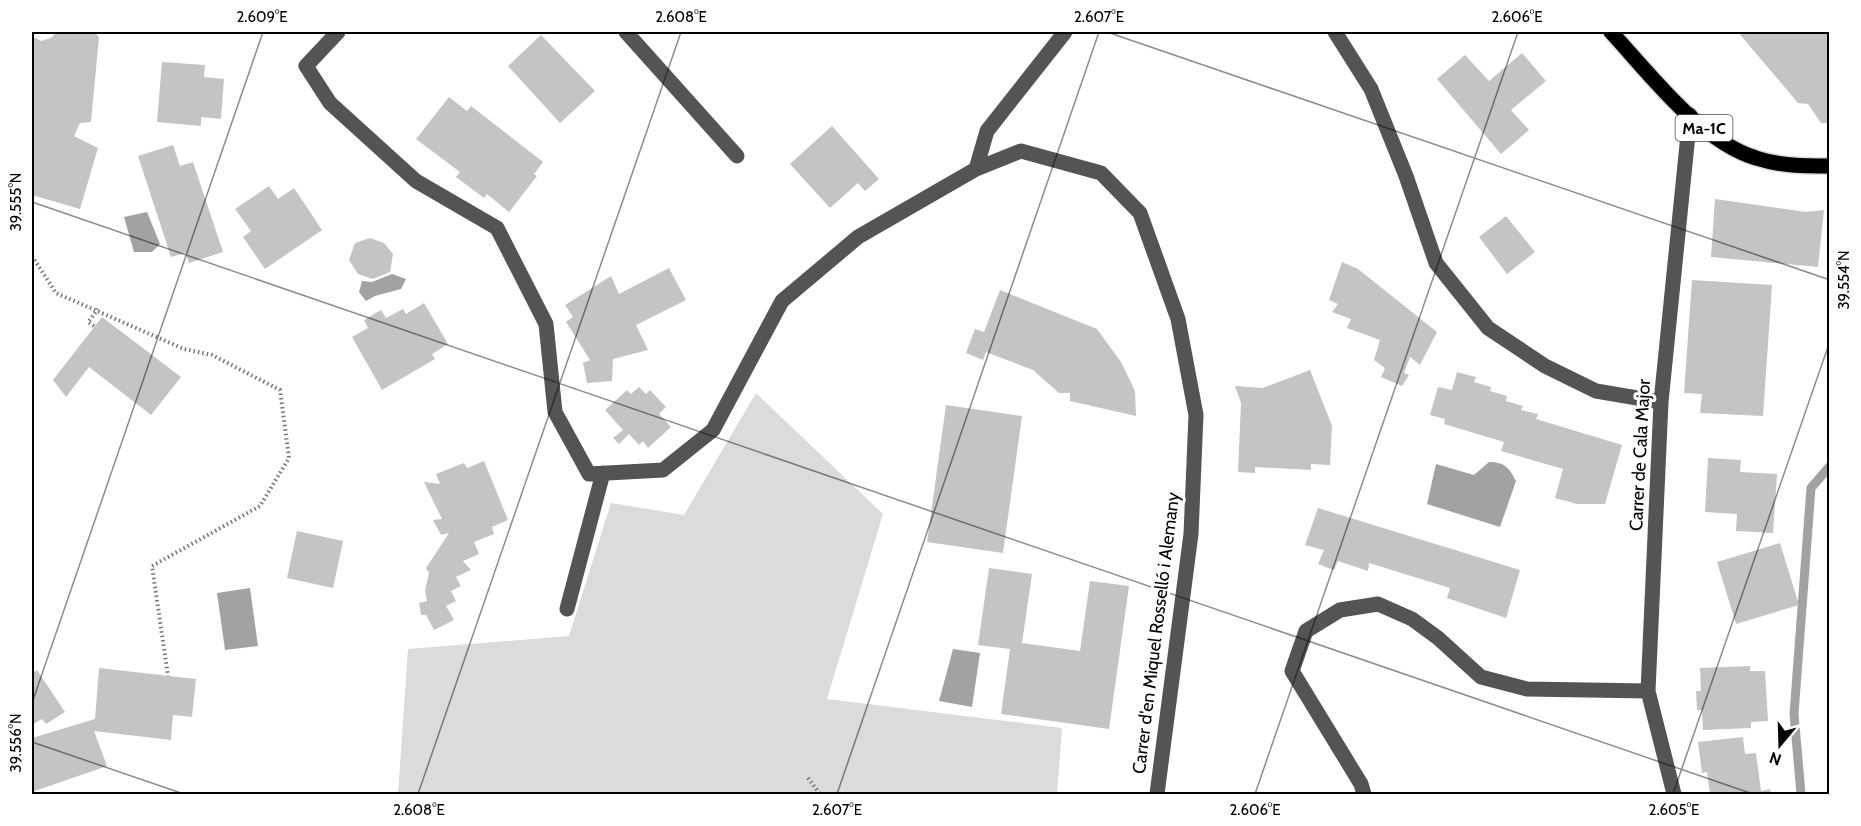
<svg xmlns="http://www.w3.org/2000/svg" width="1861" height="826" font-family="Cabin,sans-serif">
<rect width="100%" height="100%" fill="#fff"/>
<path fill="#dbdbdb" d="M756 393 883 514 827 699 1062 728 1057 794H398L408 649 569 636 611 503 684 515Z"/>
<path fill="#a2a2a2" d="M147 212 160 244 152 252H134L124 217Z
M392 274 406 279 401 289 375 296 366 301 359 292 362 281 372 282Z
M1489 462C1505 462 1509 468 1516 481L1500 527 1427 504 1436 464 1474 475Z
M250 588 258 646 225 650 217 593Z
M953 649 980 653 972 707 939 701Z"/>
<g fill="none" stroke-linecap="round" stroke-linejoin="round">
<path stroke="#a2a2a2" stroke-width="9" d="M1801 794 1794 714 1811 488 1830 466"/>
</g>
<path fill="#c4c4c4" d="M56 32H94L99 37 91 122 80 123 74 136 98 148 80 209 32 195V36L41 41 51 38Z
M1738 32H1830V123H1821L1808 104 1798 103Z
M541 35 595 91 560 123 508 66Z
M1522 53 1546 81 1511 110 1529 130 1501 154 1437 79 1465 55 1489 81Z
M162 62 205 65 204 77 224 79 221 119 201 117V126L157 122Z
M449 97 467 111 471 106 543 162 534 174 537 176 509 212 487 194 484 198 456 177 460 172 416 139Z
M832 126 879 179 865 191 858 183 830 208 790 164Z
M173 145 180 166 193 162 223 252 189 263 185 253 171 257 138 156Z
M269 186 278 199 294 188 322 230 265 269 243 237 251 231 235 209Z
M1715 199 1806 212 1824 210 1818 267 1711 257Z
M1506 216 1535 252 1507 274 1479 237Z
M370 238 384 243 393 254 390 272 373 279 358 274 349 260 355 243Z
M1342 262 1358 269 1437 332 1420 365 1410 357 1404 373 1409 375 1402 386 1381 377 1385 368 1374 360 1380 340 1347 328 1351 319 1332 312 1338 304 1329 300Z
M669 268 686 300 636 325 648 350 613 359 612 381 587 383 583 363 590 360 566 322 573 317 565 305 611 276 619 294Z
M1692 280 1772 285 1763 416 1700 413 1702 394 1684 393Z
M1000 290 1097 329 1121 362 1135 391 1136 416 1070 401V393H1059L1033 370 986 352 983 360 966 353 975 329 984 332Z
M424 303 448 344 432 354 435 359 382 390 352 337 368 328 364 320 381 310 386 318 403 309 406 314Z
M102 317 181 377 151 415 89 367 66 397 53 380Z
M1310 370 1332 426 1330 465 1311 464V470L1255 467V473L1238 472 1241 403 1235 386 1263 388Z
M1457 372 1476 377 1474 382 1491 387 1490 391 1507 396 1506 401 1523 406 1521 410 1538 414 1536 419 1622 445 1605 504H1577L1555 498 1563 469 1501 451 1504 442 1444 424 1445 419 1430 415 1438 387 1452 390Z
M639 387 646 394 650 390 666 407 659 414 671 427 648 448 643 441 639 445 629 434 619 444 613 438 623 430 605 410 627 390 631 394Z
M946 405 1022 416 1003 553 927 542Z
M1708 458 1741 460 1740 472 1777 474 1773 533 1736 531 1737 514 1705 512Z
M484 461 508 520 492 527 494 534 474 542 479 554 463 561 471 570 456 577 461 586 451 591 456 601 446 606 454 620 434 630 426 615H421L419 603 427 601 425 590 429 573 426 568 449 533 441 535 433 520 442 519 424 482 440 484 436 474 464 463 467 468Z
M1318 508 1520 570 1506 618 1447 598 1450 588 1369 563 1368 571 1338 561 1334 570 1318 564 1324 550 1305 545Z
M297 531 343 541 333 588 287 578Z
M1780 543 1799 605 1736 624 1717 562Z
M989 568 1032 574 1022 643 1080 651 1090 581 1129 586 1109 729 1001 714 1010 649 978 645Z
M1750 666V671H1765L1768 721 1751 722V728L1703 730 1702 710H1697L1696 691H1701L1700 668Z
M99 668 196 679 192 717 173 715 171 740 94 731 107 766 32 792V738L95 719Z
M37 670 65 712 46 724 42 719 32 725V674Z
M1743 737 1745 754 1756 753 1761 791 1770 789 1771 794H1710L1707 772 1702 773 1698 742Z"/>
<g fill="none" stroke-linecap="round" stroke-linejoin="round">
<g stroke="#dbdbdb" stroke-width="18">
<path id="major" d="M1611 32C1650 74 1700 141 1756 158 1780 166 1805 166 1830 166"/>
</g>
<path stroke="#767676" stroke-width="4" stroke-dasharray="1.5 3" stroke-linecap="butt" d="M32 256 56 293 184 349 212 355 280 390 289 458 260 506 152 566 168 676
M94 326 88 322 98 309
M808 778 820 794"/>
<path stroke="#545454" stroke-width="15" d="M338 32 306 66 330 103 416 181 497 228 546 324 555 412 589 474 663 470 713 430 782 301 858 237 976 169 1021 151 1101 173 1140 213 1178 319 1196 415 1191 534 1157 794
M626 32 737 156
M1335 32 1371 89 1406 176 1436 263 1488 328 1545 366 1596 391 1661 402
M976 169 987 131 1065 32
M567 609 603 473
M1364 794 1361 784 1292 671 1306 631 1340 610 1378 604 1412 619 1438 638 1481 677 1527 689 1648 691
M1674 794 1648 691 1661 402 1690 115"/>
<use href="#major" stroke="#000" stroke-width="15"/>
</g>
<path fill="none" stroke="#000" stroke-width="1.5" stroke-opacity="0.45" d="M1107 32 1830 280M32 202 1753 794M32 703 263 32M32 742 184 794M418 794 681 32M837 794 1099 32M1255 794 1518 32M1673 794 1830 341"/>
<g text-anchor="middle" stroke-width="6" stroke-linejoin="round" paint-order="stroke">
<rect fill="#fff" stroke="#4c4c4c" stroke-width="1.5" x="1675.5" y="115" width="57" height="26" rx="4.5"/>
<g font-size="16" font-weight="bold" fill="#000">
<text x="1704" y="134">Ma-1C</text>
</g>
<g font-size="18" fill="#000" stroke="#fff">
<text transform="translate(1640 455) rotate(-87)" y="6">Carrer de Cala Major</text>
<text transform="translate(1156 633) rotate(-83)" y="6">Carrer d'en Miquel Rosselló i Alemany</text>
</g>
</g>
<rect width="1861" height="826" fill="none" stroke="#ffffff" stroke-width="66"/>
<g transform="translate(1780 745) rotate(199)" stroke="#ffffff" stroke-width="4.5" paint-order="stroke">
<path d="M0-4.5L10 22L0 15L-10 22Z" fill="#000000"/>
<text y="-9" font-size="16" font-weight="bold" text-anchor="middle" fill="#000000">N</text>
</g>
<rect x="33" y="33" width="1795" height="760" fill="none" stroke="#000" stroke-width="2"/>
<g font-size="15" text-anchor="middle" fill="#000">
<text x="262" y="22">2.609°E</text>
<text x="681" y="22">2.608°E</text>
<text x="1099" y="22">2.607°E</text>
<text x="1517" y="22">2.606°E</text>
<text transform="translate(16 202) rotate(-90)" y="5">39.555°N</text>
<text transform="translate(1844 280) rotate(-90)" y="5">39.554°N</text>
<text transform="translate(16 743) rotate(-90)" y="5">39.556°N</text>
<text x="419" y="815">2.608°E</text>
<text x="837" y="815">2.607°E</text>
<text x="1255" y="815">2.606°E</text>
<text x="1674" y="815">2.605°E</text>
</g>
</svg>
